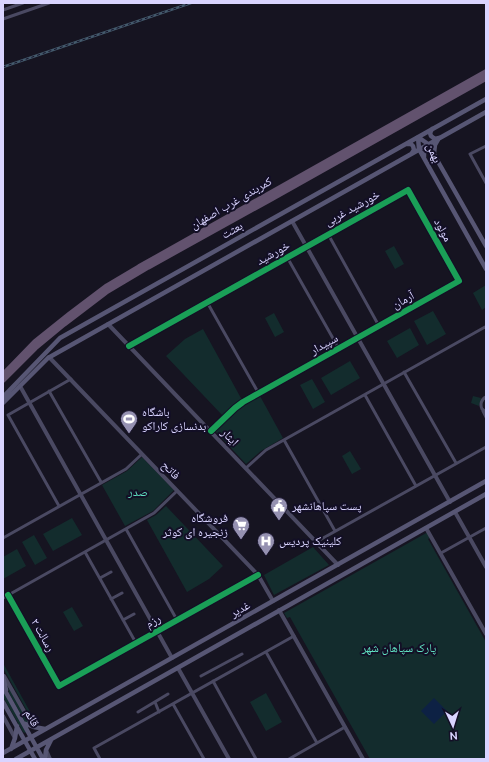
<svg xmlns="http://www.w3.org/2000/svg" width="489" height="762" font-family="Ubuntu,'Noto Naskh Arabic',sans-serif">
<rect width="100%" height="100%" fill="#161421"/>
<path fill="#132c2d" d="M394 246 404 264 395 269 385 251Z
M486 285V307L482 310 473 293Z
M433 311 446 334 427 345 414 321Z
M274 313 284 332 275 337 265 318Z
M410 328 419 345 397 358 387 341Z
M203 329 242 400 233 406 223 416 166 356 185 339Z
M350 361 360 378 331 395 321 378Z
M312 379 325 402 313 409 300 385Z
M260 396 283 438 261 451 246 464 215 431 236 410Z
M473 396 481 398 479 406 471 403Z
M350 451 361 469 352 474 342 456Z
M142 457 174 490 153 511 125 526 102 485 127 471Z
M166 506 223 566 209 579 187 592 147 520 156 515Z
M72 518 82 535 53 551 43 534Z
M428 532 431 537 428 539 486 642V759H370L290 617 287 618 284 613Z
M34 535 47 558 35 565 22 542Z
M313 547 329 565 274 595 264 575Z
M17 549 26 566 3 579V557Z
M72 607 83 626 74 631 63 612Z
M3 663 33 717 31 718 3 668Z
M8 685 30 724 25 722 9 693Z
M3 689 26 732 25 733 23 732 3 697Z
M266 693 282 722 266 731 250 702Z"/>
<path fill="#0d2144" d="M434 698 447 711 434 724 421 711Z"/>
<g fill="none" stroke-linecap="round" stroke-linejoin="round">
<path stroke="#4a4962" stroke-width="3" d="M3 10 23 3
M3 19 49 3
M486 146 470 154 486 183
M328 234 379 326
M287 257 339 349
M207 302 259 394
M129 346 408 190 459 281 243 402 235 408 211 431
M404 372 456 463
M49 391 101 482
M365 395 416 486
M486 397C481 399 480 405 482 409L486 412
M483 411 486 417
M284 440 335 531
M246 468 266 450 485 327 486 328
M59 506 8 415 71 379
M126 529 177 620
M3 538 126 469 142 454
M316 542 486 447
M85 552 136 643
M441 553 486 528
M100 578 111 572
M8 595 59 686 258 575
M3 598 154 513 177 491
M111 599 122 593
M123 620 134 614
M266 652 317 743
M201 676 242 654
M213 681 256 759
M155 702 159 712
M173 704 204 759
M138 712 168 694
M100 759 94 748 294 636
M289 759 345 727"/>
<path stroke="#4a4962" stroke-width="4" d="M292 221 450 502
M108 324 338 565
M49 357 258 575 273 601
M20 386 172 658
M455 512 486 567
M426 528 486 634
M279 610 363 759
M178 668 229 759
M4 676 29 720 34 727
M3 716 15 738
M46 750 50 759"/>
<path stroke="#575674" stroke-width="4.5" d="M418 137 419 149 420 151 486 269
M418 137 428 144 486 246
M406 144H411L413 146 414 150 412 153
M424 157V153L426 150H430L434 153 435 145 439 138 435 139 431 136 430 133 432 129
M3 397 60 338 486 99
M3 403 48 358 486 112
M3 676 6 690
M3 687 43 759
M3 702 35 759
M23 723 34 727 45 729
M11 749 15 738 17 726
M3 753 486 481
M16 759 486 494
M45 759 46 750 51 740"/>
<path stroke="#62526e" stroke-width="5.5" d="M3 375 35 342 70 314 107 286 139 267 486 72
M3 380 35 348 64 324 106 292 148 267 269 200 486 78"/>
<g stroke="#43596b" stroke-width="2.5">
<path id="rail" d="M3 67 191 3"/>
</g>
<use href="#rail" stroke="#130f26" stroke-width="1" stroke-dasharray="3" stroke-linecap="butt"/>
<g stroke="#130f26" stroke-width="8">
<path id="cycleway" d="M129 346 408 190 459 281 243 402 235 408 211 431
M8 595 59 686 258 575"/>
</g>
<use href="#cycleway" stroke="#1a9f57" stroke-width="6"/>
</g>
<defs>
<g id="stadium-pin" transform="scale(0.9)"><path d="M0 17L-7.5 6A9.5 9.5 0 1 1 7.5 6Z" fill="#9591b1" stroke="#130f26"/><path d="M0-5a6.5 5 0 1 0 0 10a6.5 5 0 1 0 0-10ZM-3.5-1.8h7v3.6h-7Z" fill="#fff"/></g>
<g id="civic-pin" transform="scale(0.9)"><path d="M0 17L-7.5 6A9.5 9.5 0 1 1 7.5 6Z" fill="#9591b1" stroke="#130f26"/><path d="M-.6-6.5H3V-4.5H.6V-3L4-1V1h2V6H-6V1h2V-1L-.6-3ZM-1.2 2.5V6h2.4V2.5Z" fill="#fff"/></g>
<g id="supermarket-pin" transform="scale(0.9)"><path d="M0 17L-7.5 6A9.5 9.5 0 1 1 7.5 6Z" fill="#9591b1" stroke="#130f26"/><path d="M-6-5.5h2.5l.6 2H6L4.5 2H-2.5L-4.4-4H-6ZM-1.5 3.2a1.3 1.3 0 1 0 .1 0ZM3 3.2a1.3 1.3 0 1 0 .1 0Z" fill="#fff"/></g>
<g id="hospital-pin" transform="scale(0.9)"><path d="M0 17L-7.5 6A9.5 9.5 0 1 1 7.5 6Z" fill="#9591b1" stroke="#130f26"/><path d="M-5-5h3v3.5h4V-5h3V5h-3V1.5h-4V5h-3Z" fill="#fff"/></g>
</defs>
<g fill-rule="evenodd">
<use href="#stadium-pin" x="129" y="419"/>
<use href="#civic-pin" x="279" y="506"/>
<use href="#supermarket-pin" x="241" y="525"/>
<use href="#hospital-pin" x="266" y="541"/>
</g>
<g text-anchor="middle" stroke-width="4" stroke-linejoin="round" paint-order="stroke">
<g font-size="12" fill="#d9d4ff" stroke="#130f26">
<text transform="translate(434 153) rotate(66)" y="4">بهمن</text>
<text transform="translate(231 203) rotate(-30)" y="4">کمربندی غرب اصفهان</text>
<text transform="translate(352 208) rotate(-29)" y="4">خورشید غربی</text>
<text transform="translate(232 230) rotate(-29)" y="4">بعثت</text>
<text transform="translate(443 230) rotate(61)" y="4">مولود</text>
<text transform="translate(273 253) rotate(-29)" y="4">خورشید</text>
<text transform="translate(403 300) rotate(-29)" y="4">آرمان</text>
<text transform="translate(324 344) rotate(-29)" y="4">سپیدار</text>
<text transform="translate(230 437) rotate(46)" y="4">ایثار</text>
<text transform="translate(171 470) rotate(46)" y="4">فاتح</text>
<text transform="translate(240 609) rotate(-29)" y="4">غدیر</text>
<text transform="translate(153 621) rotate(-29)" y="4">رزم</text>
<text transform="translate(43 635) rotate(61)" y="4">رسالت ۲</text>
<text transform="translate(32 718) rotate(61)" y="4">قائم</text>
</g>
<g font-size="12" fill="#d9d4ff" stroke="#130f26" text-anchor="start">
<text x="142" y="416">باشگاه<tspan x="142" dy="14">بدنسازی کاراکو</tspan></text>
<text x="292" y="510">پست سپاهانشهر</text>
<text x="228" y="522" text-anchor="end">فروشگاه<tspan x="228" dy="14">زنجیره ای کوثر</tspan></text>
<text x="279" y="545">کلینیک پردیس</text>
</g>
<g font-size="12" fill="#5fe0c0" stroke="#130f26">
<text x="138" y="496">صدر</text>
<text x="399" y="652">پارک سپاهان شهر</text>
</g>
</g>
<rect width="489" height="762" fill="none" stroke="#d9d4ff" stroke-width="8"/>
<g transform="translate(453 726) rotate(176)" stroke="#130f26" stroke-width="3" paint-order="stroke">
<path d="M0-3L7 15L0 10L-7 15Z" fill="#d9d4ff"/>
<text y="-6" font-size="11" font-weight="bold" text-anchor="middle" fill="#d9d4ff">N</text>
</g>
</svg>
